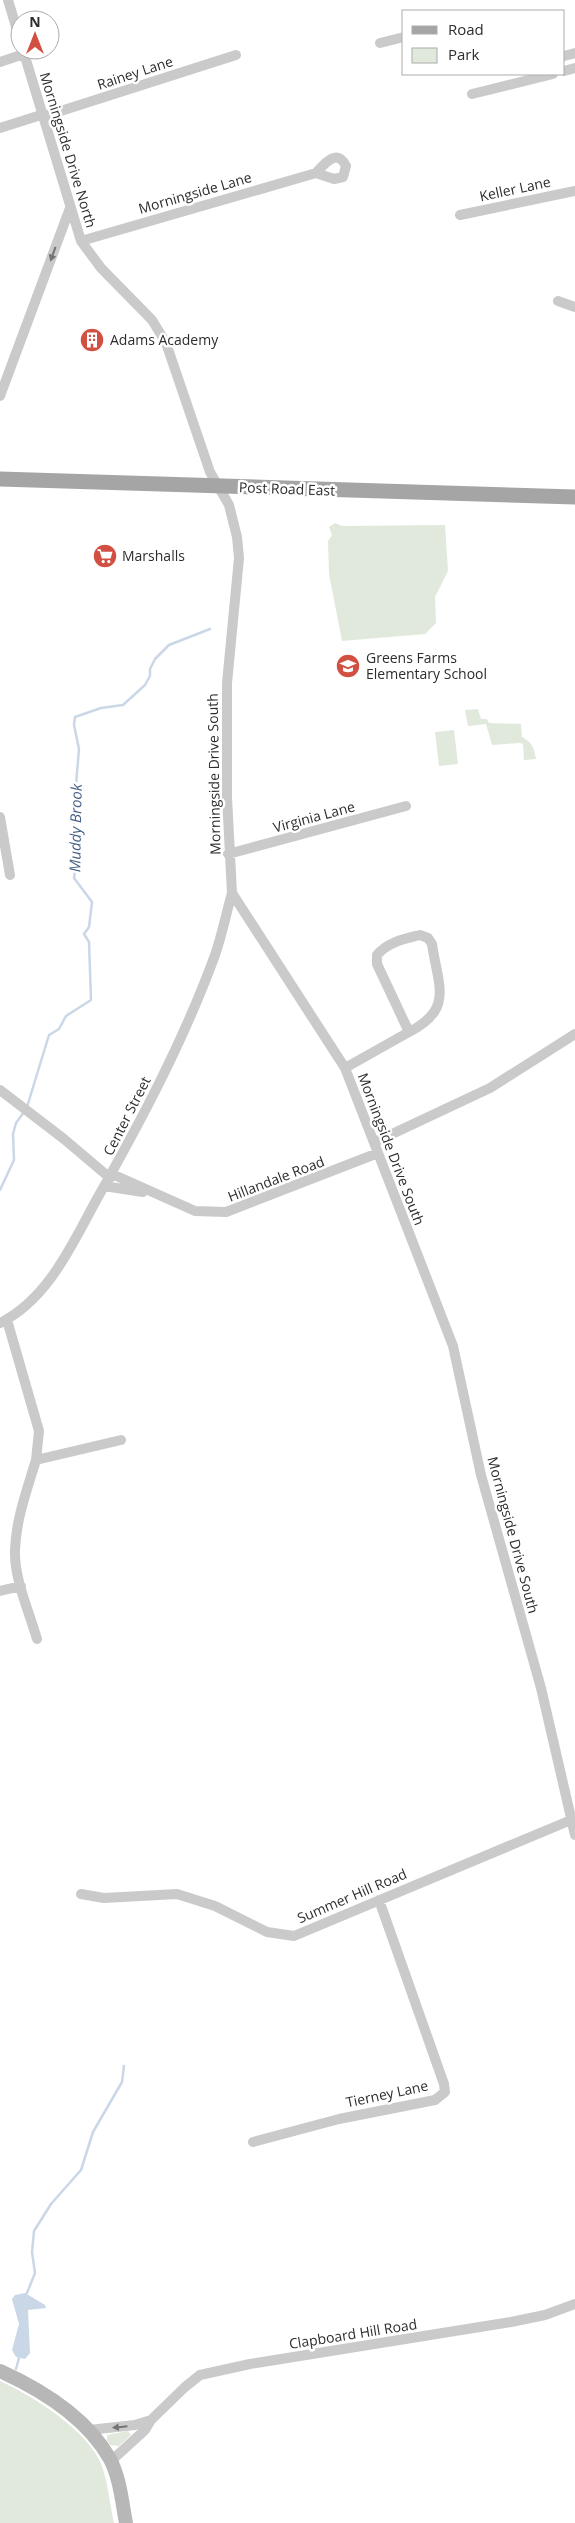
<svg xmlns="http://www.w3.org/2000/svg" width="575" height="2523" font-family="'Open Sans',sans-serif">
<rect width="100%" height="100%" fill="#fff"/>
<path fill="#e1e9dc" d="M335 523 342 526 445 525 448 571 435 597 436 623 425 634 342 641 329 574 328 541 332 535 329 527Z
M478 709 481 719H487L489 723 521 724 522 737C532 742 534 748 536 759L524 760 523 744 520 743 492 745 486 724 468 726 465 710Z
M454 730 458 764 439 766 435 732Z
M0 2381C33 2396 89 2431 102 2466 108 2484 110 2505 114 2523H0Z
M128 2431 131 2435 119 2446 110 2445 107 2440V2435Z"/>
<path fill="#cad7e7" d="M25 2293 45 2305 46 2308 28 2310 30 2353 25 2359 16 2357 12 2350 19 2324 12 2299 15 2295Z"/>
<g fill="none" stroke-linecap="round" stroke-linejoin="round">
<path stroke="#cad7e7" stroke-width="2.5" d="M27 1107 49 1035 59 1029 66 1016 91 1000 89 942 84 934 89 927 92 902 74 878 78 851V839L73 820 79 749 74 725 75 717 101 708 123 705 145 685 150 676V669L155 659 169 645 210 629
M0 1190 14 1160 13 1134 16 1123 24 1112
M27 2293 35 2273 32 2252 34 2231 51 2204 81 2170 93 2132 122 2082 124 2066
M16 2369 19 2358"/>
<path stroke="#cacaca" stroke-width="10" d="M8 0 20 40
M380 43 404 37
M23 50 81 241 101 268 152 320 166 343 210 472 229 505 237 537 239 558 227 683V797L232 893 345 1068 453 1346 481 1475 541 1688 575 1835
M564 56 575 53
M0 62 24 54
M564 71 575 68
M472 94 553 74
M42 117 236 55
M0 128 41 115
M460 215 575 191
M81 241 316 173 334 179 343 177 346 166C337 148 325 163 316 173
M558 301 575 307
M0 396 70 208
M0 817 10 875
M228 854 406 806
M420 935 428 938 432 944C438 986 454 1009 409 1032L377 964V955C388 942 404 939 420 935Z
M345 1068 409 1032
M0 1090 64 1139 110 1178
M375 1142 490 1088 575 1034
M112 1174 195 1211 226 1212 378 1153
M104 1186 143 1192
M7 1320 39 1431 36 1460
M0 1323C49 1299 73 1242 98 1197 142 1119 184 1040 215 955 222 935 226 914 232 893
M0 1591 21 1586
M37 1639C29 1611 14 1579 15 1550 16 1519 27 1490 36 1460L121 1440
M81 1894 104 1898 177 1894 215 1906 267 1932 294 1936 571 1820
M253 2142 339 2119 435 2100 445 2092 444 2084 379 1900
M89 2430 135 2425 151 2420
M111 2461 145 2430 151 2420 185 2387 200 2375 250 2364 511 2322 545 2315 575 2304"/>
<path stroke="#b7b7b7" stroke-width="14" d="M0 2371C42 2390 87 2418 110 2459 120 2478 122 2502 126 2523"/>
<path stroke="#a5a5a5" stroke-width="15" d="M0 479 575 497"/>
</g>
<defs><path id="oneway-solid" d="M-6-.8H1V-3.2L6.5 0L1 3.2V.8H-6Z" transform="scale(1.25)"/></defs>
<g fill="#747474">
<use href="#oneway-solid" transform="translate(53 254) rotate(110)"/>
<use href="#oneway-solid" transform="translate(120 2427) rotate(174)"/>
</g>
<defs>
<g id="building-disc" transform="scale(1.25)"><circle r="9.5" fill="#d15042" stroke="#fff"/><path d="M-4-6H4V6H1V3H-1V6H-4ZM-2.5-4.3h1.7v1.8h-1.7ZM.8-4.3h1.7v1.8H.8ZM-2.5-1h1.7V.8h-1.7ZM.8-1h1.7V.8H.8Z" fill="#fff"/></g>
<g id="supermarket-disc" transform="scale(1.25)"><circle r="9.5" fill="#d15042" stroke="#fff"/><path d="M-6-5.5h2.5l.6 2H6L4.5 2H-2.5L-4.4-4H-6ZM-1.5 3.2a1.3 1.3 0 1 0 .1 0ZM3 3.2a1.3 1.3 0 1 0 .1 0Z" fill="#fff"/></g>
<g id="school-disc" transform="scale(1.25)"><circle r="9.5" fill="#d15042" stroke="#fff"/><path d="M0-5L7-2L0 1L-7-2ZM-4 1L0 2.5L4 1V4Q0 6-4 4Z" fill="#fff"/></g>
</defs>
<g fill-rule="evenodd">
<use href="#building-disc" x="92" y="340"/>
<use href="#supermarket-disc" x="105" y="556"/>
<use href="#school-disc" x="348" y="666"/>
</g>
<g text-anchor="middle" stroke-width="5" stroke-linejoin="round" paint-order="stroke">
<g font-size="14" fill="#2d2d2d" stroke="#fff">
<text transform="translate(135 73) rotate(-18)" y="5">Rainey Lane</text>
<text transform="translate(68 150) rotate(73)" y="5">Morningside Drive North</text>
<text transform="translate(515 189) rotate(-12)" y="5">Keller Lane</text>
<text transform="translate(195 193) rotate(-16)" y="5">Morningside Lane</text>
<text transform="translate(287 489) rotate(2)" y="5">Post Road East</text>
<text transform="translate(214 774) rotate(-91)" y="5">Morningside Drive South</text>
<text transform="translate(314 817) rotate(-15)" y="5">Virginia Lane</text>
<text transform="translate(127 1116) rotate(-63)" y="5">Center Street</text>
<text transform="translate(391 1149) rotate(69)" y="5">Morningside Drive South</text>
<text transform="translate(276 1179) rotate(-21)" y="5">Hillandale Road</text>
<text transform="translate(513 1535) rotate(75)" y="5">Morningside Drive South</text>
<text transform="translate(352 1896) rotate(-23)" y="5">Summer Hill Road</text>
<text transform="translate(387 2094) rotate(-12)" y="5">Tierney Lane</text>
<text transform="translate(353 2334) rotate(-9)" y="5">Clapboard Hill Road</text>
</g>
<g font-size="14" fill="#2d2d2d" stroke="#fff" text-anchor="start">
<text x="110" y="345">Adams Academy</text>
<text x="122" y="561">Marshalls</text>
<text x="366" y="663">Greens Farms<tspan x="366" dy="16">Elementary School</tspan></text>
</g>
<g font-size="15" font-style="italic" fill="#446186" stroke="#fff">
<text transform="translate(76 828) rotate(-89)" y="5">Muddy Brook</text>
</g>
</g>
<rect x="402" y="10" width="162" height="65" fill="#ffffff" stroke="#ababab"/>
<rect x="412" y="26" width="25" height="8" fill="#a5a5a5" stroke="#ababab"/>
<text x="448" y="35" font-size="15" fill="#2d2d2d">Road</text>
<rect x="412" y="48" width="25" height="15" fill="#e1e9dc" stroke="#ababab"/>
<text x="448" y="60" font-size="15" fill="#2d2d2d">Park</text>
<g transform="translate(35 35)"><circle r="24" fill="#ffffff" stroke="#ababab"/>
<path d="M0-4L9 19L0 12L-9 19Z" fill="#d15042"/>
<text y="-8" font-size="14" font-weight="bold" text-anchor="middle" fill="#2d2d2d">N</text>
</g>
</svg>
